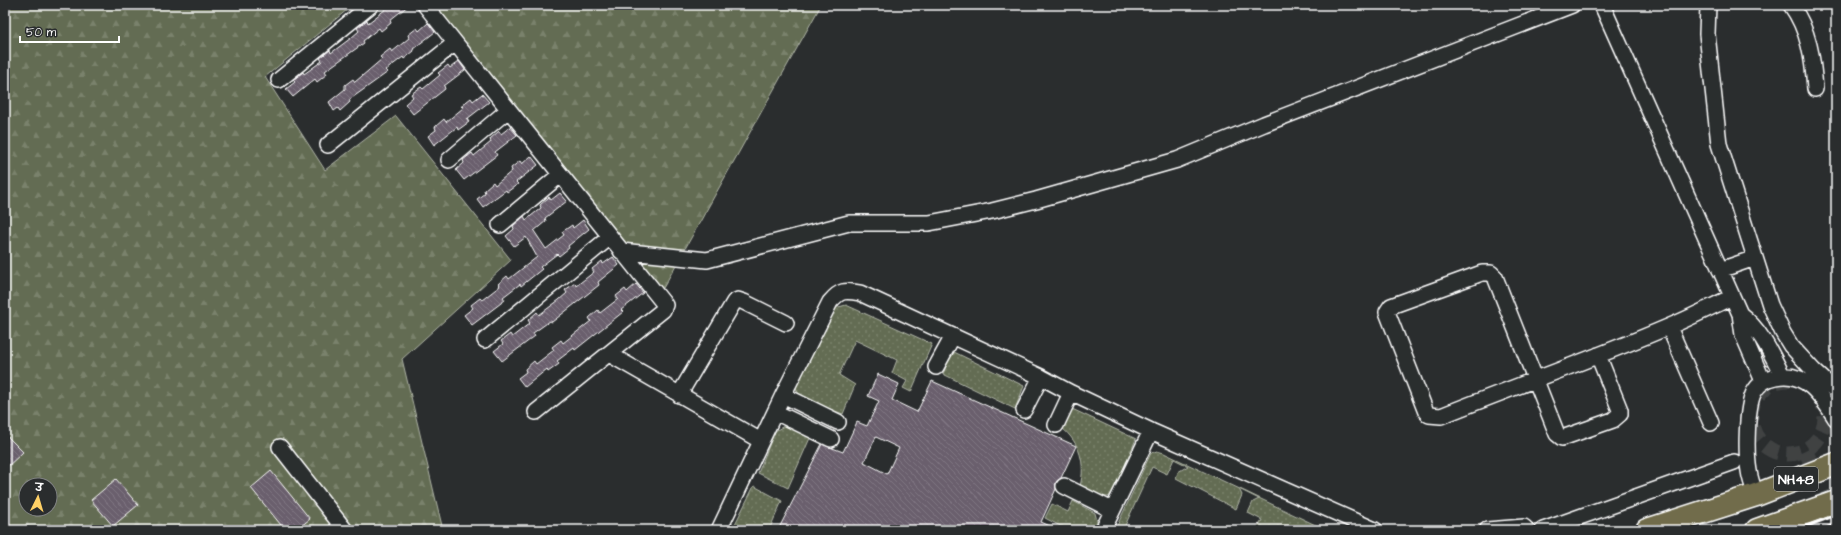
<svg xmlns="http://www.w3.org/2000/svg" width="1841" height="535" font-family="'Architects Daughter','Playpen Sans Deva',sans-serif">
<defs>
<pattern id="grass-dots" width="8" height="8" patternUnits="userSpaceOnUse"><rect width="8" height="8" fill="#636c52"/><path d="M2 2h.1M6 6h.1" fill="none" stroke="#7a826c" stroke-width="1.8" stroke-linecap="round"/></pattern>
<pattern id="forest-firs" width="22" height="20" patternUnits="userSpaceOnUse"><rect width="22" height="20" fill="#636c52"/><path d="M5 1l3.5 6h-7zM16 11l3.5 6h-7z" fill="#7a826c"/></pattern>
<pattern id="building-back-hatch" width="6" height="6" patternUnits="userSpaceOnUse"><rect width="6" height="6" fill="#6a5e6d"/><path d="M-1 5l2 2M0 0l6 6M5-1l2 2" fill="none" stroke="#807683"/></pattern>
</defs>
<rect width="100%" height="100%" fill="#2a2d2e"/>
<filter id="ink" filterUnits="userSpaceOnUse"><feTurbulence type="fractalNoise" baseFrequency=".025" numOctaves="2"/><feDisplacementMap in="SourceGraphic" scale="8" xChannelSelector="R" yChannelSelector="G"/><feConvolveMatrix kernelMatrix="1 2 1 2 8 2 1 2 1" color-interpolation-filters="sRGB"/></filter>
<g filter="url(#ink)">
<path fill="url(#grass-dots)" stroke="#b1b6a8" d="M846 305 932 344 911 392 903 388 907 381 892 373 897 360 855 340 839 375 855 385 843 414 803 399 797 391 795 383 835 308Z
M952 351 1024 386 1015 409 943 374Z
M1070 408 1136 439 1114 492 1108 497 1100 496 1080 486C1086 464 1080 443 1062 428Z
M784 426 789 427 810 438 788 488 758 473 775 431Z
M1157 451 1164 453 1326 530H1257L1262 520 1248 513 1253 502 1259 499 1239 489 1242 495 1236 509 1176 478 1178 472 1188 466 1174 459 1167 474 1152 467 1123 530H1115L1151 453Z
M754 486 782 501 769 530H732Z
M1073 501 1095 513 1097 521 1093 530H1068L1045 518 1052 504 1068 512Z"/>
<path fill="url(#forest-firs)" stroke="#b1b6a8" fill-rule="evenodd" d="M5 5H353L265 77 325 170 396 116 511 260 402 359 443 530H5ZM26 485H50V509H26Z
M435 5H821L662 290Z"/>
<path fill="url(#building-back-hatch)" stroke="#fff" fill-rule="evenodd" d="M383 5H409L390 20 391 23 381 31 379 28 363 41 364 43 325 71 327 74 317 82 315 79 293 97 286 89 295 82 293 80 303 72 304 74 322 61 320 58 330 50 331 53 351 38 359 31 357 28 367 20 368 23 386 9Z
M428 23 435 32 413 49 414 51 404 59 403 57 386 70 388 72 349 100 350 102 340 111 338 108 334 111 329 102 345 89V85L353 79 355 82 382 59 380 57 390 49 392 52 409 38 408 35 417 28 419 31Z
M459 61 465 70 444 86 445 89 413 114 405 104 413 97 411 94 421 87 423 89 440 75 438 73 448 65 450 68Z
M482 94 489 102 467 119 469 122 458 130 457 127 434 145 428 136 436 130 435 127 444 119 446 122 463 108 462 105 471 98 473 101Z
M510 127 517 135 495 152 497 155 464 180 456 170 464 163 463 160 472 153 474 156 491 142 490 139 499 131 501 134Z
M531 156 538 165 516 182 518 184 507 192 506 190 483 207 477 199 485 193 484 190 493 182 495 185 512 171 511 168 520 161 522 164Z
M560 193 567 201 545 218 546 221 534 231 546 249 564 235 562 232 572 225 573 228 583 220 589 229 568 246 569 248 559 256 557 254 540 267 542 269 521 286 520 284 503 297 505 300 472 325 464 315 473 308 471 305 480 298 482 300 500 286 498 284 507 276 509 279 537 257 526 237 514 246 506 236 514 229 513 226 524 216 526 220 541 208 540 205 549 197 551 200Z
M613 257 619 265 598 282 599 285 552 322 550 321 533 333 535 336 502 361 494 351 503 344 501 341 510 334 512 337 530 323 528 320 537 312 539 315 559 300 567 293 565 290 575 283 576 286 594 272 592 269 602 261 603 264Z
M636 284 643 293 621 310 623 312 575 350 574 348 557 361 559 364 548 372 547 369 525 387 518 378 526 372 525 369 534 361 536 364 554 350 552 347 561 340 563 343 582 328 591 321 589 318 598 310 600 313 618 299 616 296 625 289 627 292Z
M878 374 899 384 892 400 917 412 932 381 1076 446 1061 478 1056 482V489L1041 522 1059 530H778L822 444 843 452 857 422 867 426 879 401 868 396ZM876 437 899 448 887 474 864 462Z
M5 434 23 452 5 469Z
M271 471 310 519 296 530H285L251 488Z
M116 479 138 505 113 526 91 500Z"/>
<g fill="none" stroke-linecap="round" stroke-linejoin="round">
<path stroke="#3f4243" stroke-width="15" stroke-dasharray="15 8" stroke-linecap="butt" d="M1751 417a37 37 0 1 1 74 0a37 37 0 1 1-74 0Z
M1805 450 1836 516"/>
<g stroke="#fff" stroke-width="18">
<path id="minor" d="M425 5 665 305 663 310 536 412
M1602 5 1740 314 1743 335 1763 381
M1708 5 1707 34 1719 144 1770 305 1783 333 1791 346 1814 371 1836 391
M1791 5C1809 30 1813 59 1815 89
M279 80 371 5
M328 145 455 43
M449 160 508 110
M500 225 560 175
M621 251 707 260 849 223H929L992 211 1036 200 1177 160 1264 124 1572 5
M1720 270 1755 258
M1740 314C1761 330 1771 353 1782 375
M1669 327 1711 423
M485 340 610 237
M609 354 761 441
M1598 355 1620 410V414L1613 420 1562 438 1557 434 1495 277 1491 273H1482L1391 306 1387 312 1426 412 1429 415 1441 416C1516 386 1593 359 1668 327 1690 318 1711 307 1732 297
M936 367 953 336
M679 395 734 302 738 300 744 302 786 323
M783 395 838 422
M1024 410 1041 377
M775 412 831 439
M1056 425 1071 393
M280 447 345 530
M1064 486 1112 510
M1756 495C1753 487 1750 479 1749 471 1746 454 1746 408 1754 392 1759 383 1766 379 1776 377 1805 370 1822 397 1836 419
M719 530 783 395 830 302C840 290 845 290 860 293L1041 377 1071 393 1151 431 1375 530
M1103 530 1151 431
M1487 530 1524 527 1527 530
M1543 530 1734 462"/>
</g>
<g stroke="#fff" stroke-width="25">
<path id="highway" d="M1647 530 1756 495 1836 464
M1757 530 1836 502"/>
</g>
<use href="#minor" stroke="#2a2d2e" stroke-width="15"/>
<use href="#highway" stroke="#716c4b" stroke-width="22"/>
<path stroke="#fff" stroke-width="3" d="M1797 530 1836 515
M1821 530 1836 524"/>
</g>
</g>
<g text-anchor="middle" stroke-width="4" stroke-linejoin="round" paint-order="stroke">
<rect fill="#2a2d2e" stroke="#bfc0c0" stroke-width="1" x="1774" y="467" width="44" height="24" rx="3"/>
<g font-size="14" font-weight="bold" fill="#fff">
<text x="1796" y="484">NH48</text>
</g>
</g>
<rect width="1841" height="535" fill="none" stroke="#2a2d2e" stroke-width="20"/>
<rect x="10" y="10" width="1821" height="515" fill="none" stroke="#fff" stroke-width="1.5" filter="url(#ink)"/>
<g transform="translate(38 497) rotate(5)"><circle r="19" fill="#2a2d2e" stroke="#7f8182"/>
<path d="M0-3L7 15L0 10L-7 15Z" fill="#ffd166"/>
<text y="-6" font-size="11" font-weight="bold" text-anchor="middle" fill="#ffffff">उ</text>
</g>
<path d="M20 36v6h99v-6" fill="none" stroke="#ffffff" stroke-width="2"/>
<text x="26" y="36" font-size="12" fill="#ffffff" stroke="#2a2d2e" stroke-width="3" paint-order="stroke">50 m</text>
</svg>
